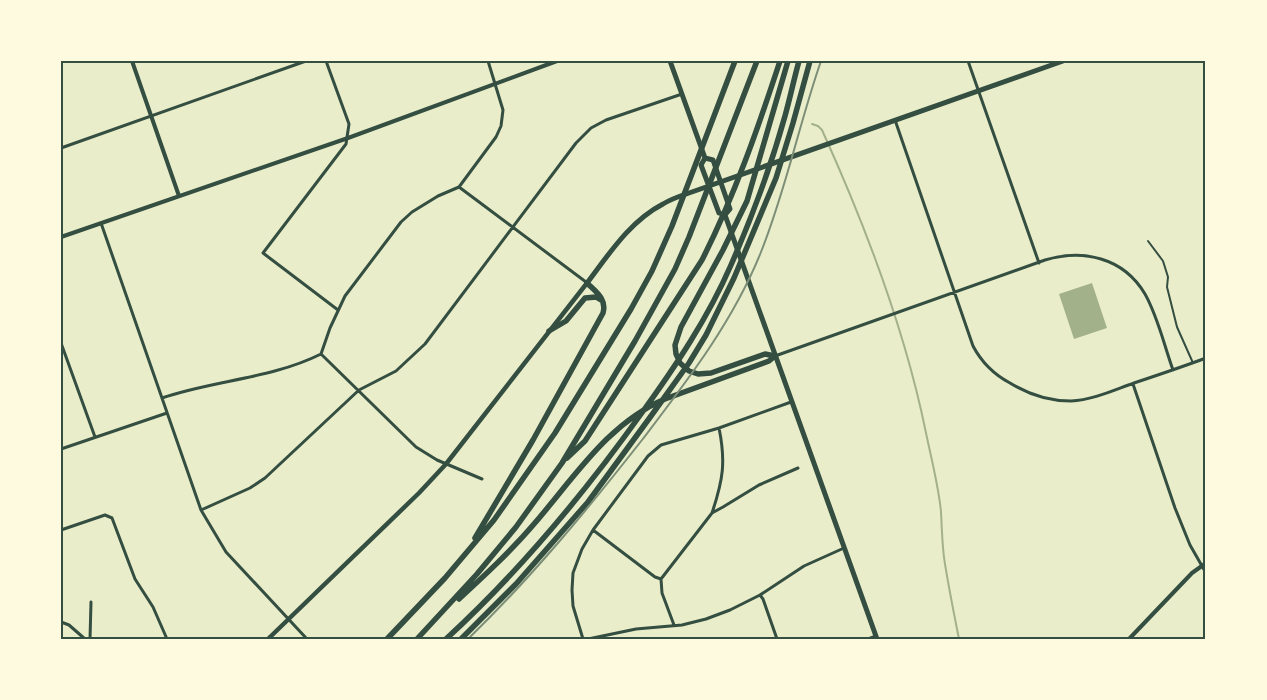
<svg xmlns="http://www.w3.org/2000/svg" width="1267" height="700" font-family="'Open Sans',sans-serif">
<rect width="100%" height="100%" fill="#e9edc9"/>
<path fill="#a3b18a" d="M1092 283 1107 328 1074 339 1059 294Z"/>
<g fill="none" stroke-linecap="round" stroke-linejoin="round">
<path stroke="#a3b18a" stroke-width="2" d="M812 124 818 126 822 130C866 227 905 329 926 433 931 457 939 488 941 512 942 529 942 547 945 564 949 589 954 614 959 639"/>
<path stroke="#344e41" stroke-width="2" d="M1148 241 1163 261 1168 277 1167 287 1177 327 1193 363"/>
<path stroke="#344e41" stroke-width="3" d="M326 61 349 124 346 144 263 253 338 310
M968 61 1039 263
M61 62 63 61
M895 120 973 346C982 363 993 374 1010 383 1028 394 1050 401 1071 401 1093 400 1114 390 1134 383 1158 375 1182 367 1206 358
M61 148 306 61
M459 187 586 282
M101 223 201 510 226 552 307 639
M61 343 95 437
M321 354 416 447 437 460 482 479
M775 356 1045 260C1083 249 1123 257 1145 294 1158 317 1164 345 1173 370
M1133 384 1175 508 1190 545 1206 573
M162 398C214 380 271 379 321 354L330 328 345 296 401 222 412 212 438 196 459 187 496 137 501 126 503 110 488 61
M61 449 167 413
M201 510 250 488 265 478 359 390 396 371 425 344 576 143 591 128 606 120 682 94
M712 513C723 480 726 462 719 428
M61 530 105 515 112 518 135 579 153 607 167 639
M593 530 655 577 661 579 662 593 674 625
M661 579 712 513 723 507 759 485 798 468
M760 595 763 599 777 639
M61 622 69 625 85 639
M90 639 91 602
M583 639 573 606 572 590 573 573 582 549 593 530 648 456 661 445 719 428 791 402
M588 639 636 629 682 625 706 619 730 610 760 595 804 566 844 548
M868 639 876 636"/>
<path stroke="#344e41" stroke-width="4" d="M132 61 179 196
M61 237 348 138 557 61
M1129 639 1192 573 1206 563"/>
<path stroke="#344e41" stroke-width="4.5" d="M268 639 419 493 446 464 587 283"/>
<path stroke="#344e41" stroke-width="5" d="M670 61 705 158 701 165 719 213 725 215
M705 158 713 160 730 209 725 215
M725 215 877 639
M587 283C609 254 630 221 663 204 671 199 680 196 689 193L1063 61"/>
<path stroke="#344e41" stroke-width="5.5" d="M549 331 566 321 585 298 596 297 601 300
M775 356 765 354 711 373 698 374 689 371 680 363 676 354 675 345 681 327 723 250 747 201 788 61
M567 458 585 441 702 260C734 197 758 128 780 61
M475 538 533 440 603 313C607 299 596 292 587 283
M459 599C485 575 511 551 534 524 574 478 608 423 665 399L769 361 775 356
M387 639 445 578 494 520 555 433 631 309 652 271 672 226 735 61
M417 639 477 574 516 527 562 463 635 341 675 269 689 237 757 61
M446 639C520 571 583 495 641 414 675 367 708 318 731 265 752 217 771 166 785 116 790 98 794 79 799 61
M461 639 516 584 588 502 651 416 689 363 706 335 734 278 776 178 793 123 810 61"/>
<path stroke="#7c8e77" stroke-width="2" d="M468 639C532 577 587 510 642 440 687 381 733 322 761 252 786 190 799 124 821 61"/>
</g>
<rect width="1267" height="700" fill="none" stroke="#fefae0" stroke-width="125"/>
<rect x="62" y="62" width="1142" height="576" fill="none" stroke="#344e41" stroke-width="2"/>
</svg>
